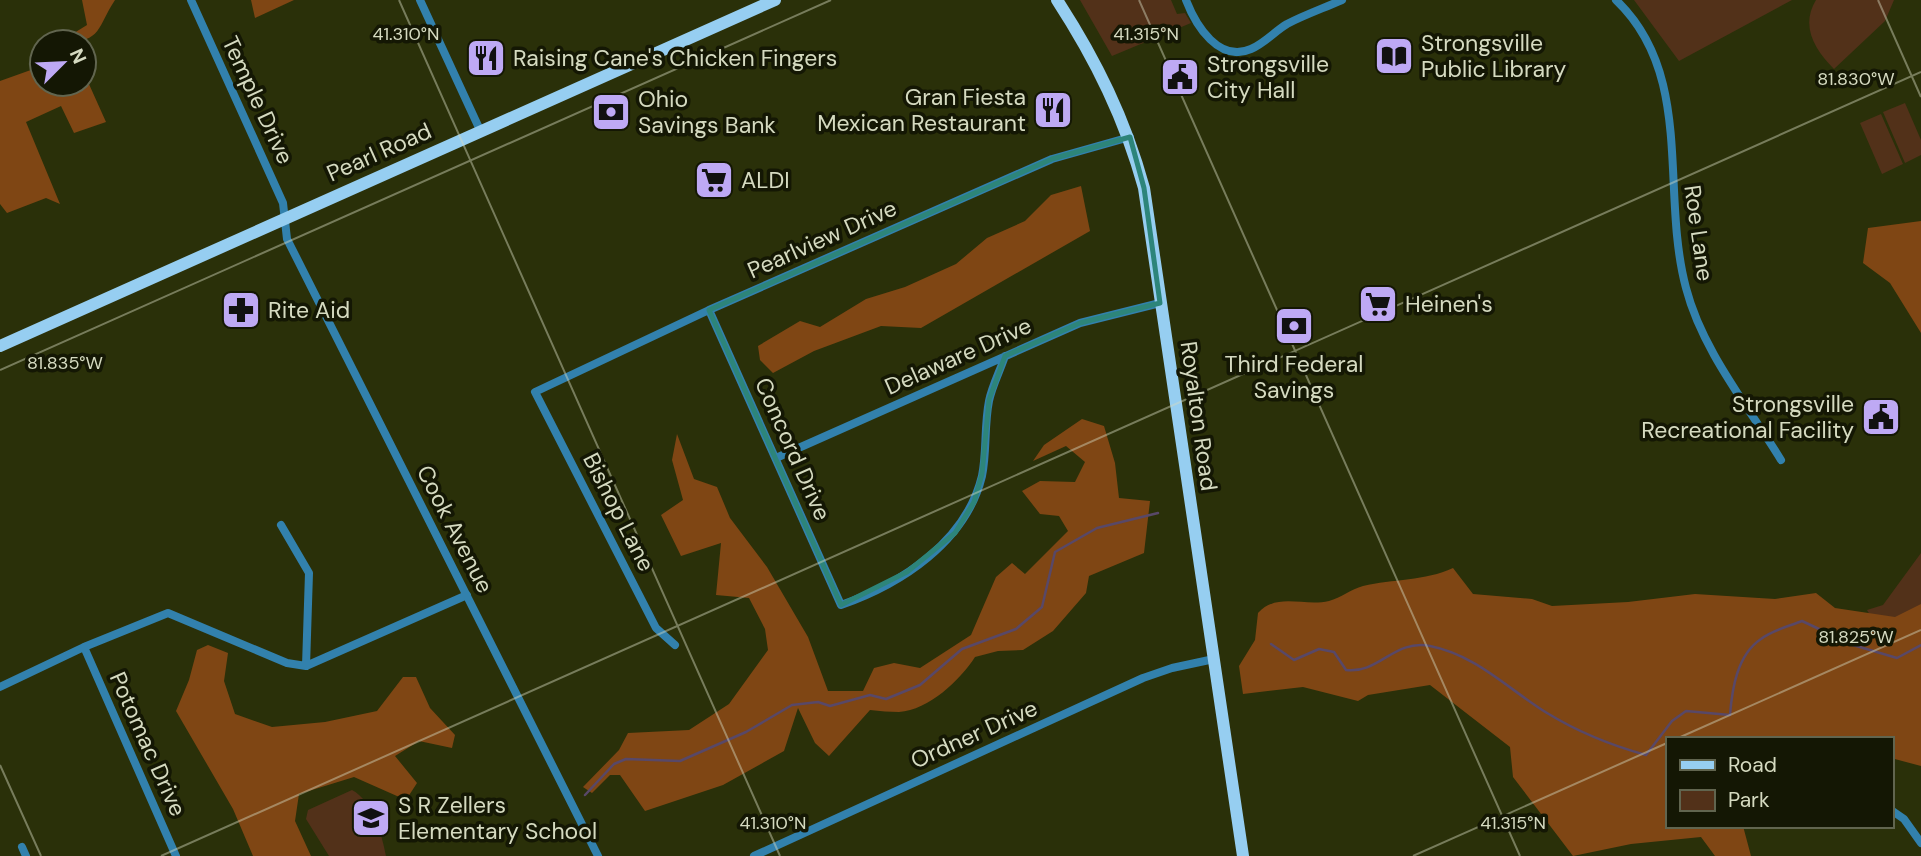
<svg xmlns="http://www.w3.org/2000/svg" width="1921" height="856" font-family="'DM Sans',sans-serif">
<rect width="100%" height="100%" fill="#2a3009"/>
<path fill="#523119" d="M1080 0H1171L1177 14 1185 13 1191 23 1112 56Z
M1634 0H1792L1679 61Z
M1816 0H1894L1885 21 1834 69C1815 50 1800 26 1816 0Z
M1905 103 1921 140V155L1905 163 1883 112Z
M1881 114 1903 164 1882 174 1860 123Z
M1921 553V706L1867 610 1883 605Z
M352 790C373 801 382 835 386 856H329L306 819 308 810Z"/>
<path fill="#7f4614" d="M82 0H115C97 27 102 42 65 42L66 38 87 25Z
M251 0H294L255 18Z
M42 66V84H84V73L106 122 74 133 61 106 26 122 60 204 46 198 7 213 0 204V81Z
M1081 186 1090 231 921 328 881 326 814 351 773 373 760 360 758 346 800 321 820 327 866 299 905 287 956 264 987 238 1025 221 1051 195Z
M1921 221V333L1890 283 1863 263 1868 228Z
M1082 419 1104 426 1115 463 1119 498 1150 501 1144 553 1089 576 1086 593 1053 631 1023 650 998 651 975 657C960 680 929 710 899 712 890 712 880 711 870 710L829 756 815 743 798 708 784 751 723 785 645 811 620 775H610L592 793 583 787 619 750 628 733 689 730 729 704 768 650 765 629 749 598 716 595 721 543 681 556 661 515 683 500 672 460 677 434 694 479 717 487 730 518 767 567 808 637 828 691H863L874 668 894 663 920 668 971 635 996 577 1012 563 1025 574 1068 531 1059 516 1040 514 1022 491 1040 481 1075 482 1085 462 1066 446 1033 461 1044 445Z
M1453 568 1473 594 1532 599 1552 606 1628 602 1695 594 1775 599 1816 593 1835 608 1895 617 1921 604V766L1891 758V739H1667V826H1743L1751 856H1715L1701 837 1631 844 1573 856 1513 777 1510 747 1430 685 1368 695 1358 701 1303 687 1243 694 1239 666 1255 640 1258 613C1277 592 1304 607 1329 601 1341 598 1351 589 1363 586 1393 579 1425 581 1453 568Z
M208 645 228 653 224 681 235 714 272 727 325 722 377 711 403 677H416L430 708 455 735 452 748 419 741 395 756 417 783 406 800 354 777 299 794 295 821 311 856H253L233 809 176 711 189 680 197 650Z"/>
<g fill="none" stroke-linecap="round" stroke-linejoin="round">
<path stroke="#584868" stroke-width="2.5" d="M1271 644 1294 660 1319 649 1334 652 1346 670C1379 674 1394 639 1430 646 1476 655 1508 689 1547 713 1578 732 1610 745 1646 755L1672 721 1686 711 1730 715C1732 689 1737 655 1761 639 1772 630 1790 626 1802 621L1853 645 1897 658 1921 645
M585 795 614 764 626 759 680 761 746 732 792 705 818 702 830 706 870 695 886 699 920 685 962 649 1016 629 1042 607 1055 552 1097 528 1158 513"/>
<path stroke="#3281ad" stroke-width="8" d="M191 0 283 203 287 239 598 856
M420 0 480 130
M1186 0C1196 26 1219 63 1251 49 1265 43 1275 31 1287 24 1304 15 1324 8 1342 0
M1616 0C1695 75 1660 191 1686 288 1702 350 1748 406 1781 460
M709 310 841 605C901 584 966 542 982 476 987 452 984 426 989 401 992 386 1000 371 1005 356
M776 458 1080 323 1160 303
M281 525 309 573 306 666
M675 645 656 628 535 392 709 310 1052 159 1130 137
M84 647 176 856
M0 687 84 647 168 613 287 663 306 666 467 595
M1891 810 1904 819 1921 843
M22 847 26 856
M754 856 1143 678 1172 668 1214 659"/>
<path stroke="#96cef1" stroke-width="12" d="M1057 0C1096 60 1125 119 1144 188L1243 856
M0 346 775 0"/>
</g>
<path fill="none" stroke="#2d857a" stroke-width="5" stroke-linejoin="round" d="M1130 137 1144 188 1160 303 1080 323 1005 356 989 400 982 474 974 502 955 533 907 572 841 605 709 310 1052 159Z"/>
<path fill="none" stroke="#d5dac0" stroke-width="2" stroke-opacity="0.45" d="M399 0 780 856M1139 0 1520 856M1878 0 1921 97M0 370 831 0M1676 739 1921 630M0 765 41 856M161 856 1921 72M1413 856 1667 743"/>
<defs>
<g id="library-square" transform="scale(2.0125)"><rect x="-9" y="-9" width="18" height="18" rx="4" fill="#bea9f4" stroke="#141704"/><path d="M-6-4Q-3-5.5-.7-3.5V5Q-3 3-6 4ZM6-4Q3-5.5 .7-3.5V5Q3 3 6 4Z" fill="#111"/></g>
<g id="restaurant-square" transform="scale(2.0125)"><rect x="-9" y="-9" width="18" height="18" rx="4" fill="#bea9f4" stroke="#141704"/><path d="M-5-6h1v4h1v-4h1v4h1v-4h1v5L-1.5 .5V6h-2V.5L-5-1ZM5-6V6H3V1.5H1.5Q1.5-4 5-6Z" fill="#111"/></g>
<g id="civic-square" transform="scale(2.0125)"><rect x="-9" y="-9" width="18" height="18" rx="4" fill="#bea9f4" stroke="#141704"/><path d="M-.6-6.5H3V-4.5H.6V-3L4-1V1h2V6H-6V1h2V-1L-.6-3ZM-1.2 2.5V6h2.4V2.5Z" fill="#111"/></g>
<g id="bank-square" transform="scale(2.0125)"><rect x="-9" y="-9" width="18" height="18" rx="4" fill="#bea9f4" stroke="#141704"/><path d="M-6-4H6V4H-6ZM0-2.3a2.3 2.3 0 1 0 0 4.6a2.3 2.3 0 1 0 0-4.6Z" fill="#111"/></g>
<g id="supermarket-square" transform="scale(2.0125)"><rect x="-9" y="-9" width="18" height="18" rx="4" fill="#bea9f4" stroke="#141704"/><path d="M-6-5.5h2.5l.6 2H6L4.5 2H-2.5L-4.4-4H-6ZM-1.5 3.2a1.3 1.3 0 1 0 .1 0ZM3 3.2a1.3 1.3 0 1 0 .1 0Z" fill="#111"/></g>
<g id="pharmacy-square" transform="scale(2.0125)"><rect x="-9" y="-9" width="18" height="18" rx="4" fill="#bea9f4" stroke="#141704"/><path d="M-2-6h4v4h4v4h-4v4h-4v-4h-4v-4h4Z" fill="#111"/></g>
<g id="school-square" transform="scale(2.0125)"><rect x="-9" y="-9" width="18" height="18" rx="4" fill="#bea9f4" stroke="#141704"/><path d="M0-5L7-2L0 1L-7-2ZM-4 1L0 2.5L4 1V4Q0 6-4 4Z" fill="#111"/></g>
</defs>
<g fill-rule="evenodd">
<use href="#library-square" x="1394" y="56"/>
<use href="#restaurant-square" x="486" y="58"/>
<use href="#civic-square" x="1180" y="77"/>
<use href="#restaurant-square" x="1053" y="110"/>
<use href="#bank-square" x="611" y="112"/>
<use href="#supermarket-square" x="714" y="180"/>
<use href="#supermarket-square" x="1378" y="304"/>
<use href="#pharmacy-square" x="241" y="310"/>
<use href="#bank-square" x="1294" y="326"/>
<use href="#civic-square" x="1881" y="417"/>
<use href="#school-square" x="371" y="818"/>
</g>
<g text-anchor="middle" stroke-width="7" stroke-linejoin="round" paint-order="stroke">
<g font-size="23" fill="#d5dac0" stroke="#141704" text-anchor="start">
<text x="1421" y="51">Strongsville<tspan x="1421" dy="26">Public Library</tspan></text>
<text x="513" y="66">Raising Cane's Chicken Fingers</text>
<text x="1207" y="72">Strongsville<tspan x="1207" dy="26">City Hall</tspan></text>
<text x="1026" y="105" text-anchor="end">Gran Fiesta<tspan x="1026" dy="26">Mexican Restaurant</tspan></text>
<text x="638" y="107">Ohio<tspan x="638" dy="26">Savings Bank</tspan></text>
<text x="741" y="188">ALDI</text>
<text x="1405" y="312">Heinen's</text>
<text x="268" y="318">Rite Aid</text>
<text x="1294" y="372" text-anchor="middle">Third Federal<tspan x="1294" dy="26">Savings</tspan></text>
<text x="1854" y="412" text-anchor="end">Strongsville<tspan x="1854" dy="26">Recreational Facility</tspan></text>
<text x="398" y="813">S R Zellers<tspan x="398" dy="26">Elementary School</tspan></text>
</g>
<g font-size="23" fill="#d5dac0" stroke="#141704">
<text transform="translate(258 100) rotate(65)" y="8">Temple Drive</text>
<text transform="translate(379 152) rotate(-24)" y="8">Pearl Road</text>
<text transform="translate(1699 233) rotate(82)" y="8">Roe Lane</text>
<text transform="translate(822 239) rotate(-24)" y="8">Pearlview Drive</text>
<text transform="translate(958 356) rotate(-24)" y="8">Delaware Drive</text>
<text transform="translate(1199 416) rotate(82)" y="8">Royalton Road</text>
<text transform="translate(793 449) rotate(66)" y="8">Concord Drive</text>
<text transform="translate(619 512) rotate(63)" y="8">Bishop Lane</text>
<text transform="translate(455 529) rotate(63)" y="8">Cook Avenue</text>
<text transform="translate(974 734) rotate(-24)" y="8">Ordner Drive</text>
<text transform="translate(148 744) rotate(66)" y="8">Potomac Drive</text>
</g>
</g>
<g font-size="18" text-anchor="middle" fill="#d5dac0" stroke="#141704" stroke-width="7" stroke-linejoin="round" paint-order="stroke">
<text x="406" y="40">41.310°N</text>
<text x="1146" y="40">41.315°N</text>
<text x="1856" y="85">81.830°W</text>
<text x="65" y="369">81.835°W</text>
<text x="1856" y="643">81.825°W</text>
<text x="773" y="829">41.310°N</text>
<text x="1513" y="829">41.315°N</text>
</g>
<rect x="1666" y="737" width="228" height="91" fill="#141704" stroke="#61654f" stroke-width="2"/>
<rect x="1680" y="760" width="35" height="10" fill="#96cef1" stroke="#61654f" stroke-width="2"/>
<text x="1728" y="772" font-size="21" fill="#d5dac0">Road</text>
<rect x="1680" y="790" width="35" height="21" fill="#523119" stroke="#61654f" stroke-width="2"/>
<text x="1728" y="807" font-size="21" fill="#d5dac0">Park</text>
<g transform="translate(63 63) rotate(66)"><circle r="33" fill="#141704" stroke="#61654f" stroke-width="2"/>
<path d="M0-5L12 26L0 18L-12 26Z" fill="#bea9f4"/>
<text y="-10" font-size="19" font-weight="bold" text-anchor="middle" fill="#d5dac0">N</text>
</g>
</svg>
